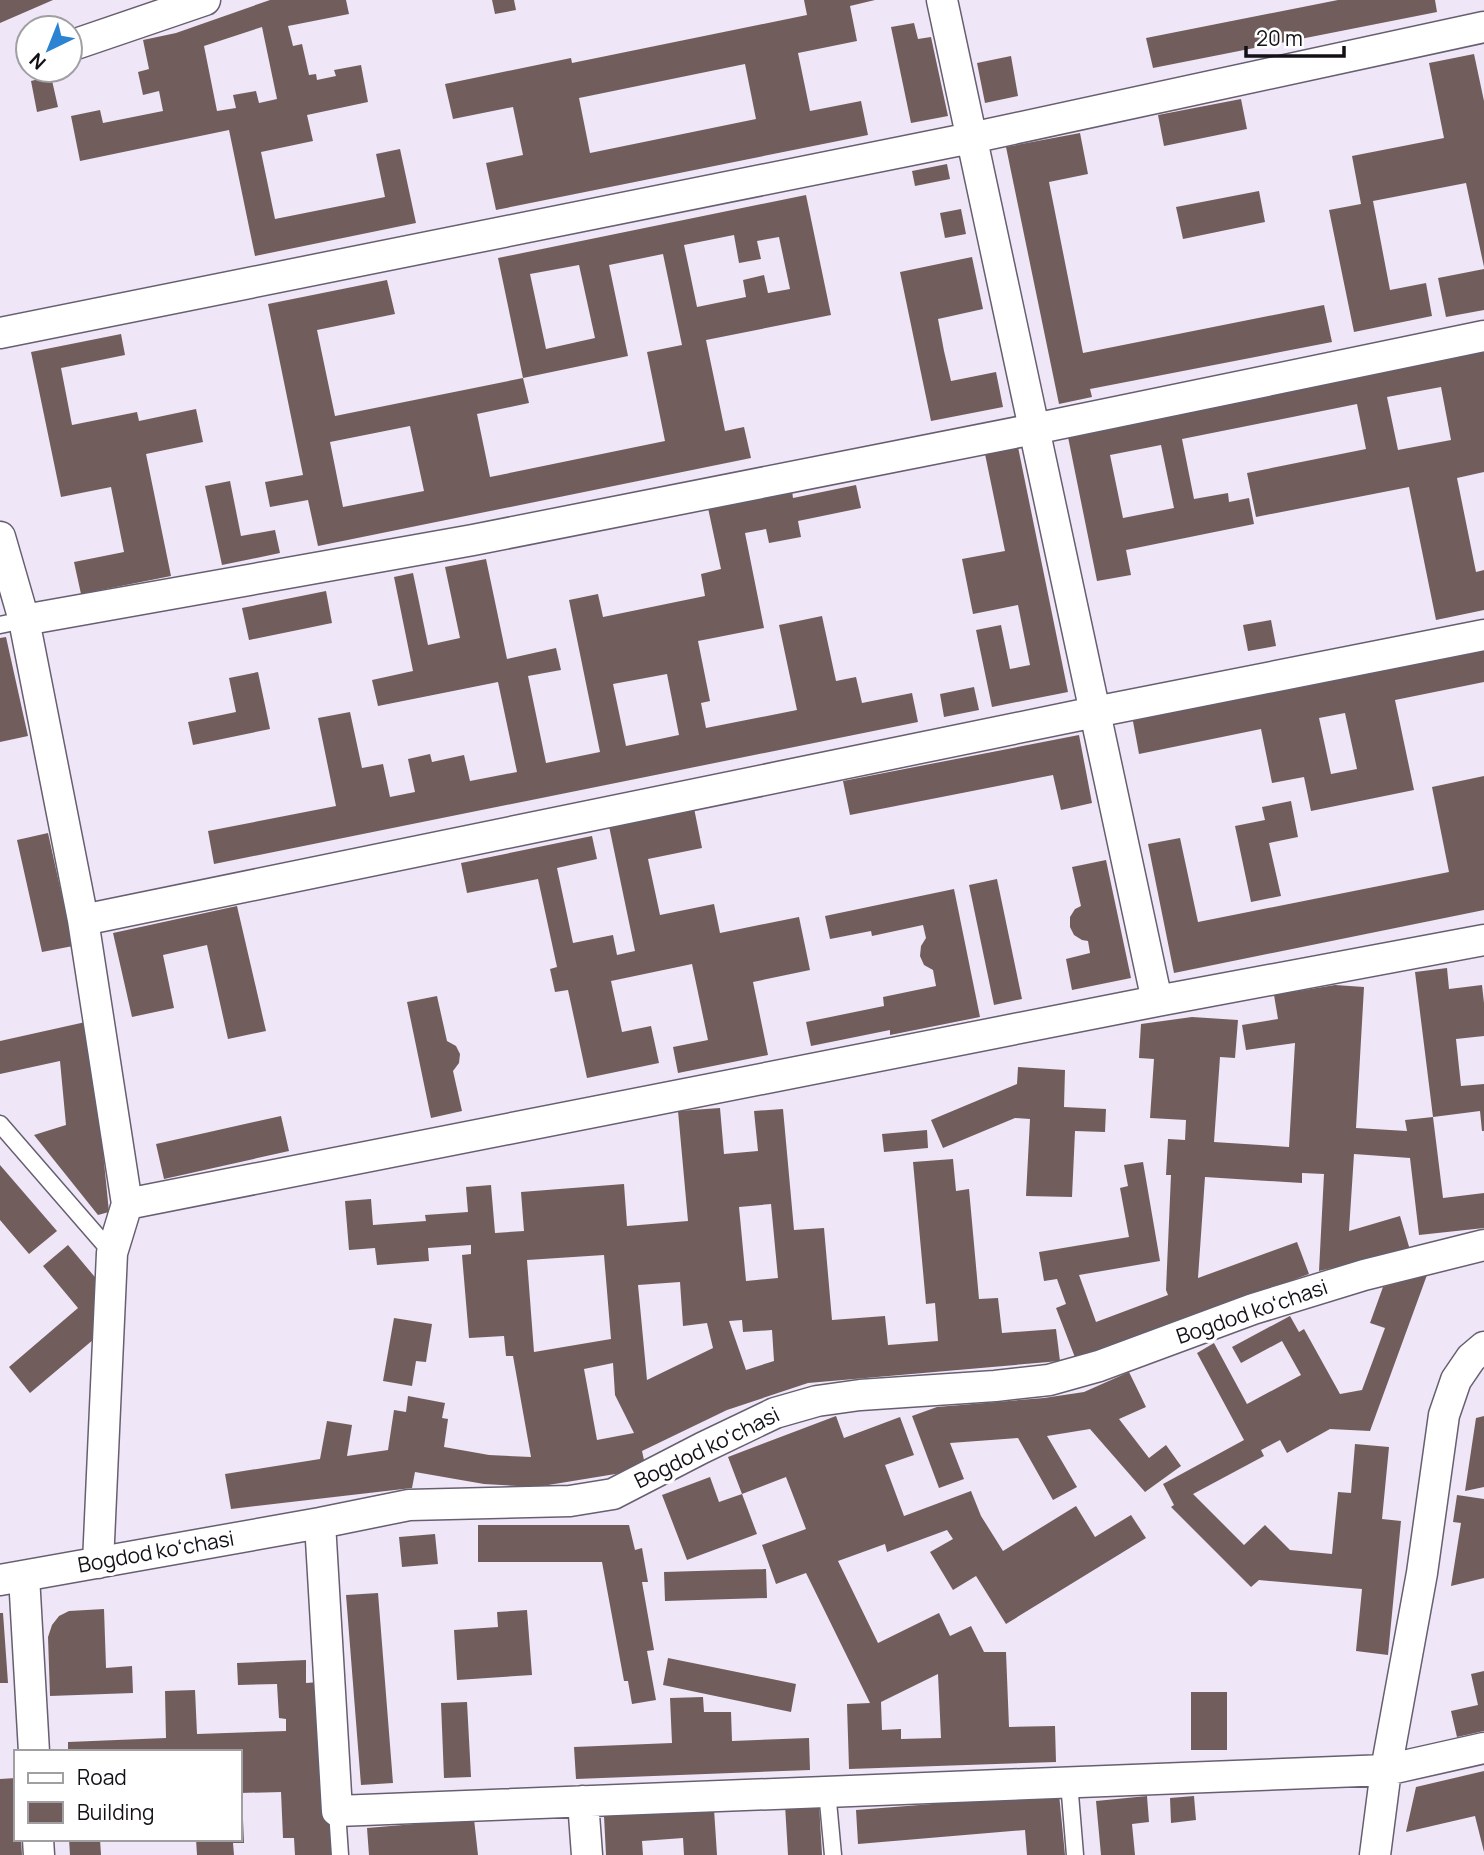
<svg xmlns="http://www.w3.org/2000/svg" width="1484" height="1855" font-family="Manrope,sans-serif">
<rect width="100%" height="100%" fill="#efe6f8"/>
<path fill="#715e5c" fill-rule="evenodd" d="M0 0H53L0 23Z
M270 0H346L349 14 288 26 293 46 302 44 309 75 316 74 317 80 336 76 334 70 361 65 368 102 307 115 313 141 261 152 275 219 385 197 376 154 400 149 416 223 255 256 229 130 80 161 71 116 100 110 103 123 163 111 159 91 143 95 138 72 149 69 143 40 176 33ZM262 27 277 99 259 103 256 91 233 95 236 108 217 111 204 46Z
M492 0H514L516 10 495 14Z
M804 0H875L850 6 857 41 798 53 810 111 861 101 868 135 496 210 486 163 523 155 513 107 453 119 445 84 571 58 572 63 807 15ZM745 64 756 119 590 153 579 98Z
M1338 0H1435L1437 12 1153 68 1146 38Z
M914 23 918 39 931 37 948 116 911 123 891 27Z
M1474 54 1484 101V267L1466 183 1373 201 1390 290 1426 283 1432 316 1354 332 1329 210 1361 204 1352 156 1444 138 1429 63Z
M1011 56 1018 96 985 103 977 63Z
M51 76 58 107 37 112 31 81Z
M1241 99 1247 129 1164 146 1158 115Z
M1080 133 1088 174 1049 182 1083 353 1324 305 1332 342 1090 389 1092 397 1059 404 1006 147Z
M947 164 950 179 915 186 912 171Z
M1259 191 1265 222 1183 239 1176 207Z
M806 195 831 315 706 340 725 431 744 427 751 458 318 546 308 500 270 507 265 482 303 475 268 304 387 280 395 314 317 330 335 416 523 378 498 258ZM734 235 739 263 761 259 757 241 779 237 790 289 768 293 764 275 743 280 746 297 697 307 684 245ZM663 254 682 345 647 352 665 441 490 477 477 414 529 403 523 378 628 356 609 265ZM579 265 595 338 546 349 530 274ZM410 426 424 491 343 507 330 442Z
M961 209 966 234 945 238 940 213Z
M972 257 983 309 938 319 944 351 951 381 996 372 1003 407 931 421 900 272Z
M1484 269V310L1446 317 1438 278Z
M121 334 125 355 61 368 72 425 137 412 139 421 196 409 203 442 146 454 171 576 81 594 74 562 124 552 111 487 61 497 31 352Z
M1484 350V472L1457 478 1476 572 1484 570V610L1436 620 1409 487 1256 517 1247 473 1366 449 1357 404 1182 439 1194 499 1228 493 1229 502 1249 498 1254 524 1126 550 1131 575 1097 581 1068 437 1231 404 1230 400ZM1441 387 1451 440 1398 450 1387 397ZM1161 445 1174 508 1123 518 1110 455Z
M1018 447 1068 692 992 707 976 630 1001 625 1010 669 1030 665 1018 605 973 614 962 559 1005 551 985 454Z
M230 481 241 536 275 530 280 553 222 565 205 486Z
M856 485 861 508 798 521 801 537 769 543 766 529 745 533 764 628 698 641 710 701 701 703 706 728 797 710 779 625 822 616 836 681 856 677 862 703 912 693 918 722 214 864 208 831 336 806 318 718 350 712 362 768 383 764 390 797 415 792 408 759 430 754 432 762 464 755 470 781 517 772 498 682 378 706 372 680 413 671 394 577 413 573 428 645 460 638 445 567 486 559 507 659 556 648 561 670 528 676 546 763 600 752 569 600 598 594 603 617 705 596 701 574 721 569 708 508 792 491 793 498ZM667 674 679 735 626 746 613 684Z
M326 591 332 623 249 640 242 608Z
M1271 620 1276 646 1248 651 1243 625Z
M6 637 28 736 0 742V638Z
M1484 645V682L1395 700 1414 790 1311 811 1304 777 1272 783 1261 729 1139 754 1132 716ZM1345 713 1357 769 1331 774 1319 718Z
M258 672 270 729 193 745 188 722 236 712 229 678Z
M974 687 979 710 944 717 940 694Z
M1079 735 1092 803 1061 810 1053 775 850 815 843 781Z
M1484 776V910L1174 973 1148 844 1180 838 1198 922 1449 872 1432 787Z
M1291 801 1298 837 1269 843 1281 896 1251 902 1235 826 1265 820 1262 807Z
M694 808 702 848 648 859 660 915 714 904 720 933 799 917 810 970 753 982 768 1055 678 1073 673 1047 708 1040 692 964 611 981 622 1032 651 1026 659 1063 587 1078 568 990 555 992 550 969 557 967 538 879 467 893 461 863 592 836 597 859 557 868 573 943 613 935 617 955 635 951 609 826Z
M48 833 73 946 42 952 17 840Z
M1106 860 1131 978 1072 990 1066 959 1090 953 1088 941 1082 940 1074 935 1070 927V917L1075 909 1081 906 1072 867Z
M997 879 1022 999 994 1005 969 885Z
M954 889 980 1017 890 1035V1030L811 1046 806 1022 884 1006 883 997 936 986 933 970 924 965 920 956 921 946 926 938 923 925 872 936 871 931 830 939 825 916Z
M237 906 266 1031 228 1039 207 945 163 955 174 1008 132 1017 113 933Z
M1447 968 1449 989 1482 985 1484 1003V1036L1456 1039 1461 1086 1484 1084V1131H1482L1480 1111 1433 1117 1415 972Z
M1335 985 1364 987 1356 1128 1407 1131 1405 1120 1433 1117 1443 1198 1484 1193V1228L1419 1235 1410 1158 1354 1154 1349 1231 1400 1216 1410 1250 1319 1271 1324 1174 1302 1173V1183L1205 1177 1198 1278 1297 1242 1309 1274 1076 1360 1056 1308 1066 1304 1057 1279 1044 1281 1039 1252 1129 1237 1120 1188 1128 1186 1124 1165 1143 1162 1160 1261 1079 1275 1096 1322 1168 1295 1166 1290 1171 1175H1166L1168 1139 1185 1140 1186 1120 1150 1118 1154 1059 1139 1058 1141 1024 1192 1017 1238 1020 1235 1058 1220 1057 1214 1142 1289 1147 1295 1043 1246 1050 1242 1025 1278 1019 1274 995Z
M437 996 447 1041 456 1046 460 1054 459 1063 453 1071 462 1111 431 1118 407 1002Z
M90 1021 109 1212 98 1215 34 1135 66 1125 60 1061 0 1074V1041Z
M1018 1067 1065 1070 1064 1107 1106 1109 1105 1132 1075 1131 1072 1197 1026 1196 1030 1119 1015 1118 943 1148 931 1120 1017 1084Z
M720 1108 724 1154 758 1151 754 1111 783 1109 794 1230 824 1228 832 1320 885 1316 888 1345 938 1341 935 1303 926 1304 913 1162 953 1159 956 1191 969 1189 979 1299 998 1298 1002 1333 1056 1329 1060 1361 808 1383 727 1410 642 1451 646 1469 536 1487 484 1484 415 1472 412 1488 231 1509 225 1474 320 1459 327 1421 352 1425 347 1456 388 1450 394 1410 406 1412 408 1396 445 1403 442 1418 448 1419 444 1447 489 1455 531 1457 513 1356H506L504 1336 469 1338 462 1255 471 1254V1245L428 1248 429 1261 377 1265 375 1248 349 1250 345 1201 371 1199 373 1225 426 1221 425 1215 468 1212 466 1187 491 1185 495 1233 524 1231 521 1192 624 1184 627 1226 688 1221 678 1111ZM771 1204 778 1278 746 1281 739 1207ZM604 1255 611 1339 534 1352 527 1260ZM680 1282 683 1326 707 1323 713 1348 647 1380 638 1285ZM742 1320 743 1332 772 1330 774 1361 746 1370 729 1321ZM613 1363 615 1395 634 1433 597 1440 584 1369Z
M281 1116 289 1151 164 1179 156 1144Z
M927 1130 928 1148 884 1152 882 1134Z
M0 1165 57 1231 29 1254 0 1220Z
M68 1245 104 1288 100 1334 30 1393 9 1367 78 1308 43 1266Z
M1427 1275 1370 1431 1330 1429 1287 1453 1280 1440 1261 1450 1264 1456 1193 1494 1244 1545 1265 1525 1290 1550 1332 1554 1338 1492 1351 1493 1355 1444 1389 1447 1382 1519 1401 1521 1388 1655 1356 1651 1362 1589 1259 1580 1251 1587 1171 1507 1174 1505 1163 1484 1244 1440 1197 1353 1214 1343 1247 1404 1301 1375 1282 1341 1241 1363 1232 1347 1290 1316 1299 1332 1304 1329 1340 1394 1362 1390 1385 1328 1370 1323 1383 1287Z
M394 1318 432 1324 426 1362 416 1361 412 1386 383 1381Z
M1129 1372 1146 1407 1119 1419 1149 1458 1166 1445 1181 1466 1145 1492 1090 1429 1047 1436 1077 1487 1053 1500 1018 1438 950 1443 964 1479 939 1488 912 1416 937 1407 1044 1398 1084 1392Z
M836 1416 844 1438 900 1417 914 1455 885 1465 904 1516 971 1491 981 1516 1003 1551 1076 1506 1095 1537 1131 1515 1146 1538 1006 1624 976 1576 953 1590 930 1552 953 1539 947 1530 887 1552 885 1544 838 1561 878 1643 939 1613 950 1636 971 1626 984 1652H1006L1009 1727 1055 1726 1056 1762 849 1769 847 1704 870 1703 806 1573 776 1584 762 1545 806 1529 786 1477 742 1494 728 1457ZM938 1674 941 1738 901 1739V1729L882 1730 881 1702Z
M1484 1416V1487L1465 1491 1476 1418Z
M710 1477 719 1502 742 1494 757 1534 687 1560 662 1495Z
M1457 1495 1484 1499V1578L1451 1586 1461 1523 1453 1522Z
M478 1525H629L635 1550 642 1548 648 1582H642L654 1650 647 1651 656 1700 632 1704 628 1681H624L602 1562H478Z
M435 1534 438 1564 402 1567 399 1537Z
M766 1569 767 1598 665 1601 664 1572Z
M378 1593 393 1783 361 1785 346 1595Z
M104 1609 106 1668 132 1666 133 1693 50 1696 48 1637 52 1625 59 1616 69 1611Z
M527 1610 532 1675 457 1680 454 1630 498 1627 497 1612Z
M0 1613H3L8 1683H0Z
M668 1658 796 1684 791 1712 663 1685Z
M306 1660V1683L319 1682 328 1755 332 1855H295L294 1838H283L281 1792 240 1793V1752H68V1742L166 1738 165 1691 195 1690 197 1734 286 1731V1719L279 1718 277 1684 238 1685 237 1663Z
M1484 1671V1731L1457 1737 1451 1711 1478 1705 1471 1674Z
M1191 1692H1227V1750H1191Z
M703 1697 704 1712H731L732 1741 809 1738 810 1770 576 1779 574 1747 672 1743 670 1698Z
M467 1702 471 1777 444 1778 441 1703Z
M1484 1771V1852L1475 1816 1406 1832 1416 1787Z
M16 1778V1839H21L22 1855H0V1779Z
M1059 1794 1065 1855H1027L1025 1830 858 1844 856 1810Z
M240 1796H242L244 1843H233L234 1855H197L196 1839H240Z
M1147 1796 1149 1822 1132 1824 1135 1855H1101L1096 1801Z
M1194 1796 1196 1820 1171 1823 1170 1798Z
M819 1803 822 1855H788L785 1805Z
M714 1809 717 1855H684L683 1838 642 1841 643 1855H606L604 1816Z
M474 1819 478 1855H369L367 1828Z
M69 1839H100L101 1855H70Z"/>
<g fill="none" stroke-linecap="round" stroke-linejoin="round">
<g stroke="#675f6f" stroke-width="19">
<path id="service" d="M0 625 24 620
M0 1124 112 1253
M1069 1782 1075 1855
M827 1791 833 1855
M337 1811 340 1855"/>
</g>
<g stroke="#675f6f" stroke-width="33">
<path id="minor" d="M942 0 1157 1001 1484 940
M70 46 205 0
M0 333 971 138 1484 27
M0 537 24 620 83 920 127 1204 112 1253 98 1563
M24 620 473 540 1034 429 1484 336
M83 920 1095 712 1484 635
M127 1204 1157 1001
M320 1523 337 1811 1386 1770 1484 1748
M24 1576 34 1752
M0 1580 320 1523 409 1505 570 1501 613 1494 702 1448 775 1413 817 1401 860 1395 995 1386 1049 1380 1099 1366 1253 1309 1364 1275 1484 1245
M583 1801 587 1855
M38 1839 39 1855
M1375 1855 1386 1770 1422 1573 1444 1415 1456 1380 1471 1358 1484 1347"/>
</g>
<use href="#service" stroke="#fff" stroke-width="16"/>
<use href="#minor" stroke="#fff" stroke-width="30"/>
</g>
<g text-anchor="middle" stroke-width="7" stroke-linejoin="round" paint-order="stroke">
<g font-size="21" fill="#131016" stroke="#fff">
<text transform="translate(1252 1312) rotate(-19)" y="7">Bogdod koʻchasi</text>
<text transform="translate(707 1448) rotate(-26)" y="7">Bogdod koʻchasi</text>
<text transform="translate(156 1552) rotate(-10)" y="7">Bogdod koʻchasi</text>
</g>
</g>
<rect x="14" y="1750" width="228" height="91" fill="#ffffff" stroke="#a19fa2" stroke-width="2"/>
<rect x="28" y="1773" width="35" height="10" fill="#ffffff" stroke="#a19fa2" stroke-width="2"/>
<text x="77" y="1785" font-size="21" fill="#131016">Road</text>
<rect x="28" y="1802" width="35" height="21" fill="#715e5c" stroke="#a19fa2" stroke-width="2"/>
<text x="77" y="1820" font-size="21" fill="#131016">Building</text>
<g transform="translate(49 49) rotate(223)"><circle r="33" fill="#ffffff" stroke="#a19fa2" stroke-width="2"/>
<path d="M0-5L12 26L0 18L-12 26Z" fill="#2c83d1"/>
<text y="-10" font-size="19" font-weight="bold" text-anchor="middle" fill="#131016">N</text>
</g>
<path d="M1246 46v10h98v-10" fill="none" stroke="#131016" stroke-width="3.5"/>
<text x="1256" y="46" font-size="21" fill="#131016" stroke="#ffffff" stroke-width="5" paint-order="stroke">20 m</text>
</svg>
